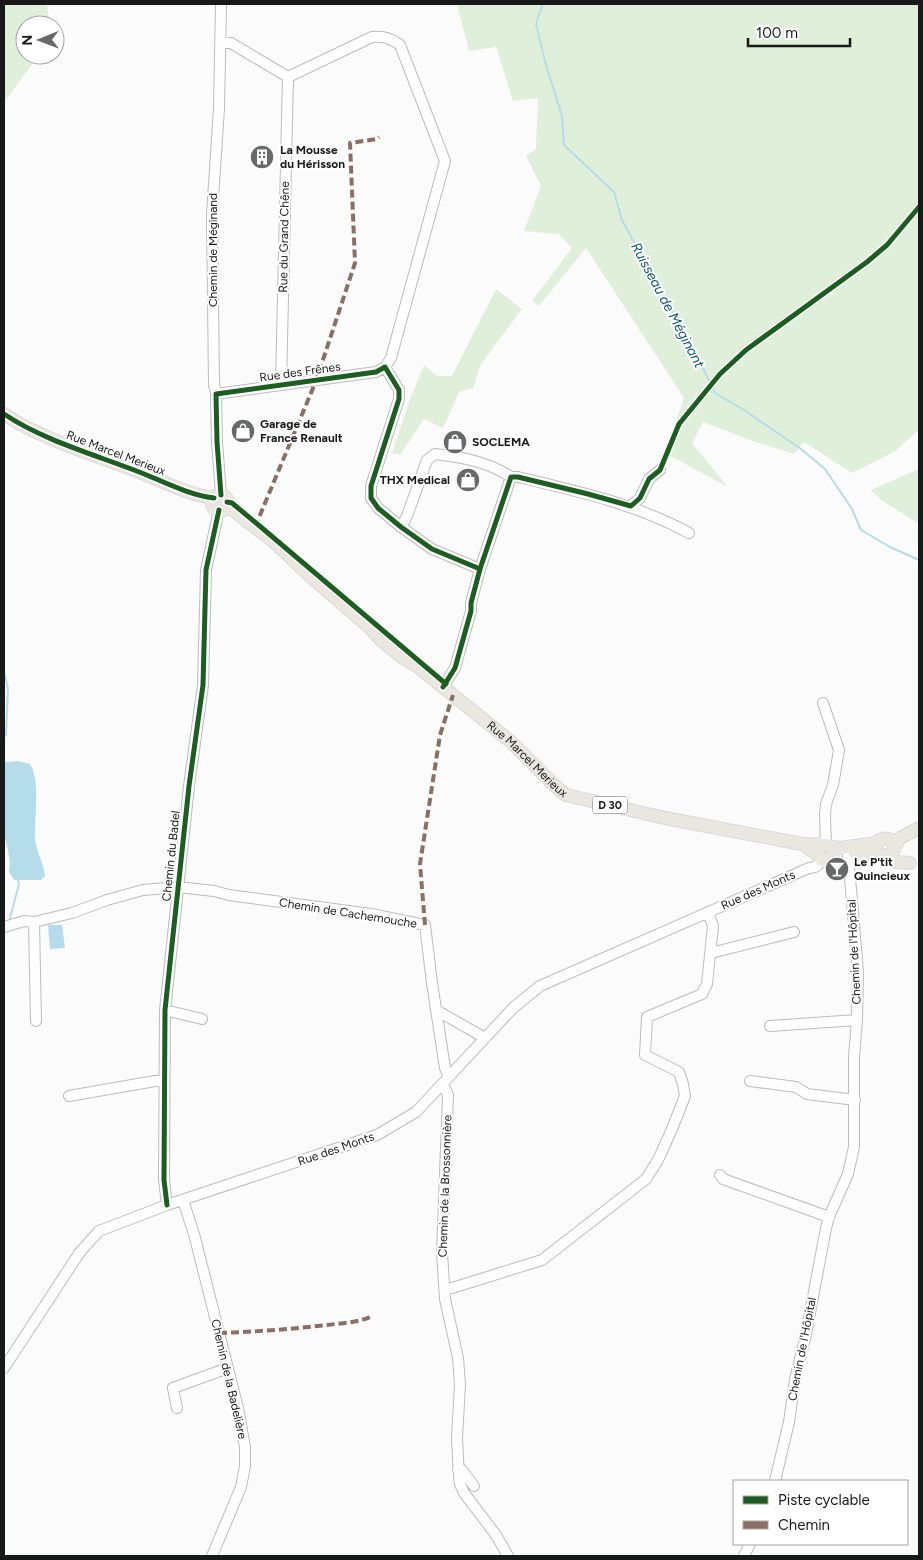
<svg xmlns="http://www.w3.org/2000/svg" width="923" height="1560" font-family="Figtree,sans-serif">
<rect width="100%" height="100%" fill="#fbfbfb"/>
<path fill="#e0efd9" d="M4 4H47L49 20 48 25H25V55H39L4 102Z
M457 4H919V430L894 452 852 473 804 442 794 454 747 439 703 422 692 443 728 487 665 453 684 398 586 248 539 306 532 301 572 248 559 234 524 231 541 186 526 156 536 149 538 98 513 101 496 47 469 51Z
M496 289 522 309 481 364 473 388 459 392 443 428 424 419 400 455 392 453 410 399 424 365 437 376H452Z
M919 469V524L881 500 871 490Z"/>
<path fill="#b4dceb" d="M19 761 30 764C41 783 34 816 35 838 36 852 44 863 45 876L41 880H14L9 872 10 862 4 828V762Z
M48 925H62L65 948 50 949Z"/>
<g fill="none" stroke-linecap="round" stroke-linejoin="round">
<path stroke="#b4dceb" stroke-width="2" d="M543 4 536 24 546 65 562 116 564 145 614 192 622 220 702 366 715 393 744 410 801 449 825 469 852 509 861 530 890 547 919 560
M4 672 8 688 6 735 4 737
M4 832 8 845
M9 922 19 884 17 878"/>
<g stroke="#bcbcbc" stroke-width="12">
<path id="minor" d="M221 4 219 108 212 214 214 384 216 394 217 442 221 495
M220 42 231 43 288 77
M385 367 399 390V399L371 486V498L378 508 401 527 432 549 480 569
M281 385 288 77
M216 394 376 372 385 367 391 358 445 161 400 45C390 38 384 36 372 37L288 77
M511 477H518C577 491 636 504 689 533
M631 506 640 498 649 479 660 470
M401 527 407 516 427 460 435 454C461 457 489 462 511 477
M443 687 455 668 471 611V603L480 569 511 477
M823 703 839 750 833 785 826 804 825 815 826 845
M34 922 36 1021
M4 927 24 921 34 922 72 913 107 900 143 890 178 887 214 891 229 895 371 914 425 925 432 983 445 1068 449 1077
M711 953 794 932
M165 1010 202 1019
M436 1010 485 1038
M770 1026 857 1020
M750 1081 796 1087 807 1094 855 1100
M443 1084 448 1095 442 1253 445 1299 458 1358 460 1385 457 1438 459 1477 460 1484 464 1493 496 1535 508 1556
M69 1096 155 1081H164
M720 1175 723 1179 829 1217
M183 1200 194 1234 238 1408 245 1447V1466L241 1487 212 1556
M167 1205 164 1180 165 1010 189 786 203 685 206 570 219 510
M445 1289 452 1288 542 1260 646 1179 658 1160 672 1129 685 1096 683 1084 679 1072 645 1055 647 1017 702 994 707 984 713 926 708 912
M4 1368 80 1252 99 1231 167 1205 377 1135 416 1112 513 1008 540 986 809 868 815 867 824 860
M177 1408 173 1388 228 1368
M458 1470H462L474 1486
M775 1481 789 1422 795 1380 806 1334 826 1228 829 1217 848 1174 854 1147V1057L857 1020 858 972 848 854
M744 1556 750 1544"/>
</g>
<g stroke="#d8d9d9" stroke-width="14">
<g id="major">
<path d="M4 414C41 439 92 454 134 470 161 480 185 494 214 498"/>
<circle cx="220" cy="503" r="8"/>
<path id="s1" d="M227 505 275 543 311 577 369 627 382 641 403 658 417 666 510 741 554 785 566 795 665 818 802 844 826 845 831 847 841 848 877 843"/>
<path d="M804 845 817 854 822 860H828L833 855"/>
<path d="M895 846 900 838 919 828"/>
<path d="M876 849V845L879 840C894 834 901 849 887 856"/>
<path d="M855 853 878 854 887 856 897 862 910 863"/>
</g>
</g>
<use href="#minor" stroke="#fefefe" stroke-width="10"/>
<use href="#major" stroke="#eae7e0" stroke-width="12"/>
<path stroke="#8d6e63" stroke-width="4" stroke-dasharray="8 4" stroke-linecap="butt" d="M255 527 316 381 355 263 350 143 377 139 379 137
M425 925 420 864 440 735 453 695
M219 1333C255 1332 291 1329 327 1325 342 1323 358 1323 372 1316"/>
<g stroke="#fff" stroke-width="8">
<path id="cycleway" d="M4 414C41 439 92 454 134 470 161 480 185 494 214 498
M221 495 217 442 216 394 376 372 385 367 399 390V399L371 486V498L378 508 401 527 432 549 480 569
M227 502 232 503 262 528 446 684
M443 687 455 668 471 611V603L480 569 511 477H518L588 494 631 506 640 498 649 479 660 470 679 424 720 374 746 350 867 262 887 245 919 207
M167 1205 164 1180 165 1010 189 786 203 685 206 570 219 510"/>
</g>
<use href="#cycleway" stroke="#1b5e20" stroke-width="5"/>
</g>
<defs>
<g id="building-disc" transform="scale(1.25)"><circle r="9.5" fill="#676868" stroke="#fff"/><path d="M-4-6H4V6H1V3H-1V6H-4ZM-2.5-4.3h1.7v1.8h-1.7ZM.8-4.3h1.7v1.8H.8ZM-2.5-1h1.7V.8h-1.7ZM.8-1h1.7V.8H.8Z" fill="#fff"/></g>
<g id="shop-disc" transform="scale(1.25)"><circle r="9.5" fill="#676868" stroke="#fff"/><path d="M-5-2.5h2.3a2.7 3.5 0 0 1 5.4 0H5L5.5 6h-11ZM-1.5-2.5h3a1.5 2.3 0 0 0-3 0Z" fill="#fff"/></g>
<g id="bar-disc" transform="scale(1.25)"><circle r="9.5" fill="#676868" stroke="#fff"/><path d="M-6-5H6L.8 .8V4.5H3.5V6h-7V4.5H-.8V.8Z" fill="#fff"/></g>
</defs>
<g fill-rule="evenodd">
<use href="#building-disc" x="262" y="157"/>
<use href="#shop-disc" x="243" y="431"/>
<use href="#shop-disc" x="455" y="442"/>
<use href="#shop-disc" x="468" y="480"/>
<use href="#bar-disc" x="837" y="869"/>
</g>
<g text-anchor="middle" stroke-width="4" stroke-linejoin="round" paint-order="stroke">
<rect fill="#fff" stroke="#5d5e5e" stroke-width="1" x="592.5" y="796.5" width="35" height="17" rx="4"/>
<g font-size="11" font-weight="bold" fill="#181919">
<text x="610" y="809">D 30</text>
</g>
<g font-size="12" font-weight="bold" fill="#181919" stroke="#fff" text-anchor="start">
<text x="280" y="154">La Mousse<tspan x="280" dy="14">du Hérisson</tspan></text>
<text x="260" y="428">Garage de<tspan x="260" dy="14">France Renault</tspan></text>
<text x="472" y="446">SOCLEMA</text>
<text x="450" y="484" text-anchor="end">THX Medical</text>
<text x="854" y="866">Le P'tit<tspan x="854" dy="14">Quincieux</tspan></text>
</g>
<g font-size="12" fill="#181919" stroke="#fff">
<text transform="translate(284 237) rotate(-89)" y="4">Rue du Grand Chêne</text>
<text transform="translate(213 250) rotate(-90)" y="4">Chemin de Méginand</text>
<text transform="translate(300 372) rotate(-8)" y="4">Rue des Frênes</text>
<text transform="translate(116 453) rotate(21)" y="4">Rue Marcel Merieux</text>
<text dy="4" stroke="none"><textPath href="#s1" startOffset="394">Rue Marcel Merieux</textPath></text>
<text transform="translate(171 856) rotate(-84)" y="4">Chemin du Badel</text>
<text transform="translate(758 890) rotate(-24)" y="4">Rue des Monts</text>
<text transform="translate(348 913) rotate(9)" y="4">Chemin de Cachemouche</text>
<text transform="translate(854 952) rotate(-93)" y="4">Chemin de l'Hôpital</text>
<text transform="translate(336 1149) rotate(-19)" y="4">Rue des Monts</text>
<text transform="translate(445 1186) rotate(-88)" y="4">Chemin de la Brossonnière</text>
<text transform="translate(802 1349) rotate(-79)" y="4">Chemin de l'Hôpital</text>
<text transform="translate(229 1379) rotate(77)" y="4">Chemin de la Badelière</text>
</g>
<g font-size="14" font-style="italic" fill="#09576d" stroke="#fff">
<text transform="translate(668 305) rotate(62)" y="5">Ruisseau de Méginant</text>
</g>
</g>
<rect width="923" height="1560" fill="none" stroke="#181919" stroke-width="10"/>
<rect x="733" y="1480" width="175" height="65" fill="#ffffff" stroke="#a3a3a3"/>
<rect x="743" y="1496" width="25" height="8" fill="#1b5e20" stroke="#a3a3a3"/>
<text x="778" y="1505" font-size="15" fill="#181919">Piste cyclable</text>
<rect x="743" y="1521" width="25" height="8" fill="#8d6e63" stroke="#a3a3a3"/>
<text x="778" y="1530" font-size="15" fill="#181919">Chemin</text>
<g transform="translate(40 40) rotate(269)"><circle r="24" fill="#ffffff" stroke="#a3a3a3"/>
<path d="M0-4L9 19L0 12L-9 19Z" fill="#676868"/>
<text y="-8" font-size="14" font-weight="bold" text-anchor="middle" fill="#181919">N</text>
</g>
<path d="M748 38v8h102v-8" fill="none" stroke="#181919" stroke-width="2.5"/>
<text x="756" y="38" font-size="15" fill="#181919" stroke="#ffffff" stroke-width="4" paint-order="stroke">100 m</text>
</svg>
